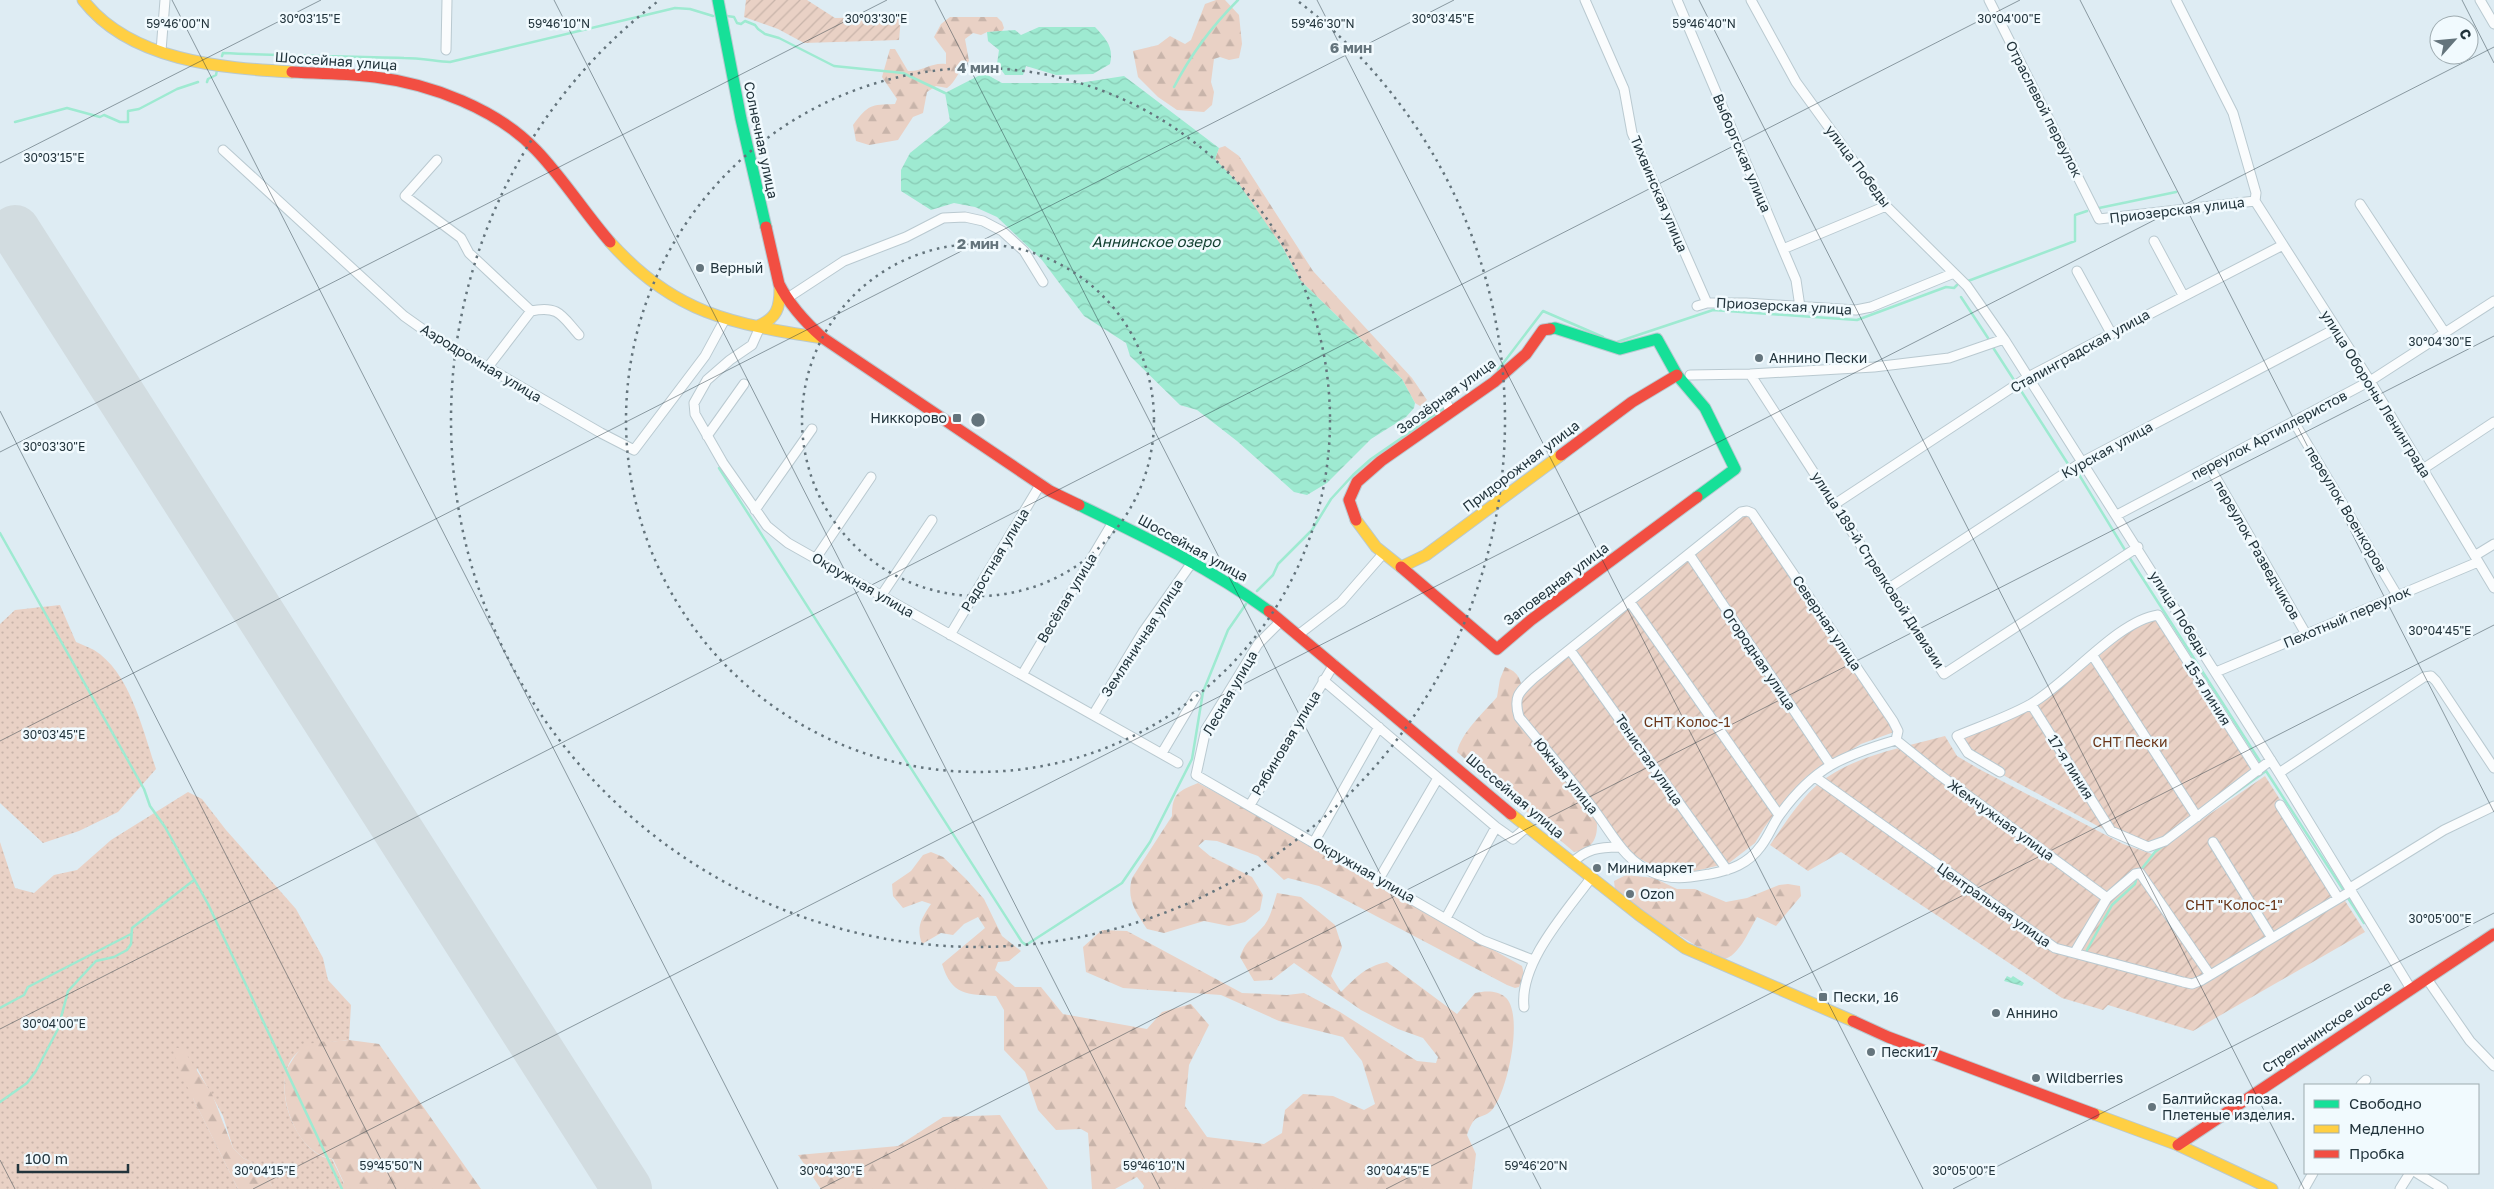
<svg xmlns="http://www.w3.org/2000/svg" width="2494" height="1189" font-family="'Golos Text',sans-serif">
<defs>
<pattern id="grass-dots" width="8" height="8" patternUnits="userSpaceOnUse" patternTransform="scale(1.25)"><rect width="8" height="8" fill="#e9d1c5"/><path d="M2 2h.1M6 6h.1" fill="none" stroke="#c8b4aa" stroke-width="1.8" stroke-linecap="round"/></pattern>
<pattern id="forest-firs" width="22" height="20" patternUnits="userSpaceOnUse" patternTransform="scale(1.25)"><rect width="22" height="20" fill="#e9d1c5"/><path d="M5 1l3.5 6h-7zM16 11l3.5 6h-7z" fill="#c8b4aa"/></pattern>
<pattern id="garden-furrows" width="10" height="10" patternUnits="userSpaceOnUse" patternTransform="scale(1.25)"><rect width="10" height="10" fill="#e9d1c5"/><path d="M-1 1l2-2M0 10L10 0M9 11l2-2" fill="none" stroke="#c8b4aa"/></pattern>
<pattern id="water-waves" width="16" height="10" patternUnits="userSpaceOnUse" patternTransform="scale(1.25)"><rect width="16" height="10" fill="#9eead1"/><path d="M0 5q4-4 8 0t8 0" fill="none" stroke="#88c9b4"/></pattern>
</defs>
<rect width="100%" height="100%" fill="#deecf3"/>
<path fill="url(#grass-dots)" d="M60 605 76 642C81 644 88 647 94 650 130 672 143 731 156 769L118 812 79 831 43 843 0 803V624L15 610Z
M188 792 202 799 226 830 296 909 323 958 328 980 351 1005 349 1040C333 1042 310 1042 297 1053 267 1080 295 1155 332 1159L344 1184 337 1189H272V1186L257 1165 243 1158 233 1148 223 1116 197 1068 193 1098 238 1189H0V842L15 888 34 893 54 875 77 870 111 840Z"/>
<path fill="url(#forest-firs)" d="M1216 0H1225L1239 15 1242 44 1239 58 1229 60 1220 57 1214 59 1211 82 1214 92 1212 105 1204 112 1177 110 1158 97 1138 77 1133 51 1158 45 1170 36 1185 44 1191 40 1205 4Z
M950 17H997L1002 22 1004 28 1002 31 987 32 981 35 973 33 965 39 969 61C958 70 956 82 947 88L936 86 927 92 923 113 913 117 898 140 869 145 856 141 853 125C869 104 870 105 895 104L897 99 882 77 890 49H895L908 71C922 72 931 62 946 64V53L934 37 941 24Z
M1225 146 1239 156 1313 271 1412 378 1427 400 1420 406 1415 403 1402 379 1300 280 1283 248 1215 159 1219 148Z
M1505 667C1519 672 1521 680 1523 693L1595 808C1599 830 1599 848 1574 852L1457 752C1461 733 1484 712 1497 697L1500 679Z
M1198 783 1266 819 1386 890 1522 966 1524 974 1519 987 1515 988 1507 985 1319 886 1288 878 1284 880 1258 856 1217 841 1205 840 1198 846 1210 856 1252 877 1263 895 1260 910 1245 922 1229 926 1204 921 1164 933 1147 929C1136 912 1126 899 1132 878L1172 816C1172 793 1179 791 1198 783Z
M931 852 943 857 965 878 984 899 1002 936 1021 951 1009 961 998 962 995 970 1015 987H1041L1063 1014 1147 1029 1162 1012 1191 1004 1209 1025 1189 1065 1185 1106 1207 1137 1264 1144 1282 1133 1285 1110 1303 1094 1333 1096 1364 1110 1375 1104 1362 1061 1343 1037 1279 1021 1221 995 1123 988 1086 972 1083 947 1102 930 1127 931 1242 993 1287 995 1304 993 1340 1012 1417 1061 1436 1063 1438 1057 1423 1038 1398 1029 1361 1010 1294 963 1272 980 1254 981 1240 957C1246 941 1250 941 1261 929 1270 920 1273 906 1277 893L1301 897 1335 925 1342 947 1331 976 1341 992C1357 977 1364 967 1387 962L1457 1014 1475 993C1485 991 1497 990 1505 997 1525 1013 1507 1095 1491 1111 1487 1115 1481 1116 1477 1118 1472 1121 1469 1129 1467 1135L1476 1154 1472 1189H1143L1144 1186 1137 1177 1115 1189H1092L1088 1133 1081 1129 1056 1130 1038 1110 1025 1072 1004 1050V1010L996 996C967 994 952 996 942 964L985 928 978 917 964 924 953 935 941 933 922 944C916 927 921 919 931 904L922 901 903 908 893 896 892 884 911 871 923 855Z
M1626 875 1654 878 1677 889H1695L1726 902 1747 898 1779 885 1788 884 1800 886 1801 896 1776 926 1757 917C1748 932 1738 960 1719 960L1637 909 1615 890 1614 881Z
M349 1040 379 1044 481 1189H337L344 1183 333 1159C299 1154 281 1107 285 1076 285 1071 290 1064 293 1059 296 1054 301 1048 307 1045 318 1040 337 1042 349 1040Z
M172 1047 183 1049 212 1094 233 1148 243 1158 257 1165 272 1186V1189H238L179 1070Z
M1000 1115 1048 1189H821L798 1155 898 1146 943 1117Z"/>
<path fill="url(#garden-furrows)" d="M746 0H807L835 18 901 17 899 40 804 43 778 29 744 17Z
M1748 514 1892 724 1894 732 1861 744 1806 777 1784 801 1764 828 1755 843 1729 863 1691 872 1665 873 1630 853 1520 710 1523 693 1743 515Z
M2156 618 2252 771 2164 837 2145 844 2114 828 2105 830 1966 755 1955 739 2028 708 2090 663 2126 633Z
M1945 736 1957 756 1979 769 2123 844 2152 854 2265 776 2365 932 2193 1031 2108 1005 2103 1010 2062 998 1841 852 1808 871 1770 845C1784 825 1798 802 1817 785 1853 755 1902 748 1945 736Z"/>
<path fill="url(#water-waves)" d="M1039 27H1095C1106 39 1114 47 1110 64L1093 74 1056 75 1026 66 1023 75H1005L997 64 999 50 988 41 987 32 1015 30 1021 35Z
M984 73 1002 83H1079L1124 76 1219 148 1215 159 1239 184 1283 248 1300 280 1402 379 1415 403 1414 408 1406 417 1371 439 1327 483 1307 495 1294 492 1237 441 1197 410 1180 405 1130 356 1126 343 1084 316 1042 260 997 217 975 207 954 203 931 210 901 191V170L910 153 950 121 945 93Z
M2007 976 2011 978 2013 976 2024 983 2022 986 2004 981Z"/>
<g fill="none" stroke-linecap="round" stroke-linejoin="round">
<path stroke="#9eead1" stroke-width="2.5" d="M727 16 734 17 737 23 741 24 745 21 755 25 758 29 765 34 779 38 834 66 903 73 945 93
M222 56 223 53C283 56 344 56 404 58 420 58 435 61 450 62L675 8 690 9 713 16
M207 82 208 79 216 75 217 70
M1174 87C1191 54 1212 26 1238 0
M15 122 67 108 100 117 104 115 120 122H128V111L139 109 177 89 198 82
M2099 208 2176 192
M1968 281 2075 241V215L2087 211
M1961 297 1988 338
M1617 342 1713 310 1857 320 1946 287 1954 288 1957 285
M1992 346 2014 380
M1498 370 1543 311 1603 337
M2018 386 2068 464
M719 468 1022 942 1026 945 1122 883 1150 842 1192 759 1203 692 1228 630 1246 604
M2074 473H2078L2125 550
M0 533 144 789 150 806 165 827 208 904 342 1189
M2129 557 2261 763
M1257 591 1273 575 1278 564 1312 530 1331 499 1353 475 1371 459 1445 408
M2217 806 2266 771 2344 891
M2140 871 2155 852 2164 845
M2348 898 2364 923
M2087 950 2112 905 2135 884 2137 876
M0 1008 24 995 28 987 131 934
M0 1102 27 1083 36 1071 58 1029 68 991 96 961 114 957 127 950 131 944 132 928 194 880"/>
<path stroke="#d2dce0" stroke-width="50" d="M15 230 627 1189"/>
<g stroke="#b9c9d0" stroke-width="11">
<path id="street" d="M1585 0 1624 89 1632 133 1707 303
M1677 0 1796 280 1800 307
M1751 0 1796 82 1886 206 1967 286 2004 339 2279 773 2411 989
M1989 0 2099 219 2255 201
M2176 0 2233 113 2256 193 2255 201
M2480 0 2494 24
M446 50 447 0
M161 51 165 0
M223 150 404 316 428 333 601 433 634 450 705 356 725 319
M437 160 405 196 461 238 469 253 531 311C559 305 562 316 579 335
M2255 201 2370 381 2494 588
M2360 204 2445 333
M2154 241 2183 295
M1783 249 1886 206
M2077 271 2111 333
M786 299 844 261 906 237 943 218 965 217 983 221 1002 231 1024 251 1043 282
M1697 306 1707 303H1746L1856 310 1871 307 1954 273
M760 327 752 345 730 360 707 380 694 403 695 414 723 463 767 526 788 543 1178 763
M488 367 531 311
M1750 374 1944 674 2138 547
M1690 375 1750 374 1874 367 1949 358 2004 339
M1446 401 1450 411
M2294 422 2397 595
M707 436 744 384
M2209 466 2306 634
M2423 469 2494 422
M1835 504 2028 377 2283 245
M755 510 812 429
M1747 511 1752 513 1893 721 1898 731 1896 740C1842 756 1815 767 1781 813 1773 823 1769 836 1761 846 1748 864 1731 870 1710 874 1691 877 1673 881 1654 873 1626 862 1614 837 1597 814 1573 781 1545 749 1519 717 1513 696 1519 692 1534 678L1741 512Z
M2117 515 2370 381 2494 301
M1689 554 1830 764
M2476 555 2494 544
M816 558 871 477
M1889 588 2082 462 2335 329
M881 596 932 520
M1630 602 1779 815
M1281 621 1258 644 1206 729 1196 775 1482 940 1533 960
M950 635 1040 485
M1298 635 1341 602 1382 555
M1570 650 1727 870
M2093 656 2197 817
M2216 672 2478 562
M1022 675 1113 522
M1323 680 1496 827 1513 839 1527 827
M2031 704 2111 831 2148 847 2165 841 2271 760
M1093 715 1143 632 1193 561
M1896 740 1937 773 2107 898
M1162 753 1196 696
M2000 772 1968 753 1957 736C1981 726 2008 717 2031 704 2069 682 2117 621 2158 615L2258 771
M2279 773 2424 677 2431 676 2436 681 2494 768
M1815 777 2055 948 2183 982 2192 984 2202 980 2351 891
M1250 805 1334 664
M2280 805 2338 898
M1314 842 1379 727
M2213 842 2272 938
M1572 863C1586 849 1599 847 1619 847
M1379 879 1438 778
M2350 888 2444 830 2494 806
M1446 918 1496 827
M2075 952 2107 898 2135 874 2140 873 2210 975
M2427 979 2470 1041 2494 1066
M1524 1007C1519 963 1566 912 1591 878
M2361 1085 2366 1080
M2417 1173 2443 1189
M2304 1189 2313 1173
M2400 1189 2410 1173"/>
</g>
<g stroke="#b9c9d0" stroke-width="13">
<path id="fast" d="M718 0 741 119 766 227
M1550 329 1555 328 1620 349 1657 339 1677 375 1705 408 1735 469 1697 497
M1079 505C1145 537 1210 568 1269 611"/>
</g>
<g stroke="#b9c9d0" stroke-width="13">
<path id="slow" d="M83 0C130 61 221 68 292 72
M610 242C674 314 732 324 823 338
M758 326C777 318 780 308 780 288
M1356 520 1376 547 1401 567 1426 555 1561 455
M1511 814 1639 915 1685 948 1853 1021
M2094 1114 2178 1145 2272 1189"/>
</g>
<g stroke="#b9c9d0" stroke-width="13">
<path id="jam" d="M292 72C320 74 348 73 375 77 431 84 497 109 536 150 563 178 584 212 610 242
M766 227 779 284C790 306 805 322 823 338L1050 491 1079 505
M1561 455 1632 402 1677 375
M1356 520 1349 500 1357 482 1381 461 1494 382 1526 354 1543 330 1550 329
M1401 567 1497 649 1531 620 1697 497
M1269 611 1511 814
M1853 1021 1888 1037 2094 1114
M2178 1145 2494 934"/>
</g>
<use href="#street" stroke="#fafcfd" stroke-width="9"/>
<use href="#fast" stroke="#16e098" stroke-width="11"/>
<use href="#slow" stroke="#ffcf43" stroke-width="11"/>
<use href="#jam" stroke="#f24e42" stroke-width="11"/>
</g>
<path fill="none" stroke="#22343c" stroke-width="1" stroke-opacity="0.45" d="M172 0 778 1189M554 0 1160 1189M935 0 1541 1189M1317 0 1923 1189M1699 0 2304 1189M2080 0 2494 812M2462 0 2494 63M0 163 321 0M0 411 396 1189M0 452 887 0M0 741 1454 0M0 1029 2020 0M0 1160 15 1189M253 1189 2494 47M820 1189 2494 336M1386 1189 2494 625M1953 1189 2494 913"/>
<g fill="none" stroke="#64747c" stroke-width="2.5" stroke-dasharray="2.5 5">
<circle cx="978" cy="420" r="176"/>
<circle cx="978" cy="420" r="352"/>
<path d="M1299 2A527 527 0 1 1 657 2"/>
</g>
<g fill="#64747c" stroke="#f1fafe" stroke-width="2">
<circle cx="700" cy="268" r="5"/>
<circle cx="1759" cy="358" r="5"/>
<rect x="952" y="413" width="10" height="10" rx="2.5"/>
<circle cx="1597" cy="868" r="5"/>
<circle cx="1630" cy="894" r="5"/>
<rect x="1818" y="992" width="10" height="10" rx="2.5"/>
<circle cx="1996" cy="1013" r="5"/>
<circle cx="1871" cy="1052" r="5"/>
<circle cx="2036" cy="1078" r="5"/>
<circle cx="2152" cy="1107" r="5"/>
</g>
<g text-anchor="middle" stroke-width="5" stroke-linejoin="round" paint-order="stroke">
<g font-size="14" fill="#22343c" stroke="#f1fafe">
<text transform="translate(336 61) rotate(4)" y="5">Шоссейная улица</text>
<text transform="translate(2044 109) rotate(63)" y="5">Отраслевой переулок</text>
<text transform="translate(761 140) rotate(78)" y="5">Солнечная улица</text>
<text transform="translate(1742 153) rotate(67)" y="5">Выборгская улица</text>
<text transform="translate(1858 166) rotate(53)" y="5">улица Победы</text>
<text transform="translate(1659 194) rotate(67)" y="5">Тихвинская улица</text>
<text transform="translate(2177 210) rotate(-7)" y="5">Приозерская улица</text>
<text transform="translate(1784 306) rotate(3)" y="5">Приозерская улица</text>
<text transform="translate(2080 351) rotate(-29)" y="5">Сталинградская улица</text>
<text transform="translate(481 363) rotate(31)" y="5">Аэродромная улица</text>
<text transform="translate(2376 394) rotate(58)" y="5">улица Обороны Ленинграда</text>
<text transform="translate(1446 396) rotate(-36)" y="5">Заозёрная улица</text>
<text transform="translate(2269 435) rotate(-28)" y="5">переулок Артиллеристов</text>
<text transform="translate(2107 450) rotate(-29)" y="5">Курская улица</text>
<text transform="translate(1521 466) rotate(-37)" y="5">Придорожная улица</text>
<text transform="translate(2346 509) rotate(59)" y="5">переулок Военкоров</text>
<text transform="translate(1193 548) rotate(29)" y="5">Шоссейная улица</text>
<text transform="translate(2257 550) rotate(60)" y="5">переулок Разведчиков</text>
<text transform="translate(995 560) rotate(-59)" y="5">Радостная улица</text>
<text transform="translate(1878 570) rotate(57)" y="5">улица 189-й Стрелковой Дивизии</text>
<text transform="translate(1556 584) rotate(-37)" y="5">Заповедная улица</text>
<text transform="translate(863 585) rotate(30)" y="5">Окружная улица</text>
<text transform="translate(1067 598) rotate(-59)" y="5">Весёлая улица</text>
<text transform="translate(2179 614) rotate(58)" y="5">улица Победы</text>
<text transform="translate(2347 617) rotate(-23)" y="5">Пехотный переулок</text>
<text transform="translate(1827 623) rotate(56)" y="5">Северная улица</text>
<text transform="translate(1142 638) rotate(-57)" y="5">Земляничная улица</text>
<text transform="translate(1759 659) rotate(56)" y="5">Огородная улица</text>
<text transform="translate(1230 693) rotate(-60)" y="5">Лесная улица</text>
<text transform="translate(2208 693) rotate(58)" y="5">15-я линия</text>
<text transform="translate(1286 743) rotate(-59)" y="5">Рябиновая улица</text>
<text transform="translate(1649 760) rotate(55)" y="5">Тенистая улица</text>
<text transform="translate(2071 767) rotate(58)" y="5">17-я линия</text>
<text transform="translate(1566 776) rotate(51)" y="5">Южная улица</text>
<text transform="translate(1515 796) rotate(40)" y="5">Шоссейная улица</text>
<text transform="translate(2001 820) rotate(36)" y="5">Жемчужная улица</text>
<text transform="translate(1364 870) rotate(30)" y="5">Окружная улица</text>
<text transform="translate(1994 905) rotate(35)" y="5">Центральная улица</text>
<text transform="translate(2327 1027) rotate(-34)" y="5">Стрельнинское шоссе</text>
</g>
<g font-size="14" fill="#22343c" stroke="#f1fafe" text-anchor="start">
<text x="710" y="273">Верный</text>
<text x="1769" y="363">Аннино Пески</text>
<text x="947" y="423" text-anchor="end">Никкорово</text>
<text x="1607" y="873">Минимаркет</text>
<text x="1640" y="899">Ozon</text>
<text x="1833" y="1002">Пески, 16</text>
<text x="2006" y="1018">Аннино</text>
<text x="1881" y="1057">Пески17</text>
<text x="2046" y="1083">Wildberries</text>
<text x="2162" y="1104">Балтийская лоза.<tspan x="2162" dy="16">Плетеные изделия.</tspan></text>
</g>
<g font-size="14" fill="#6a3619" stroke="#f1fafe">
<text x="1687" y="727">СНТ Колос-1</text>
<text x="2130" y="747">СНТ Пески</text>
<text x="2234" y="910">СНТ "Колос-1"</text>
</g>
<g font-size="15" font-style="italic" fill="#103e2f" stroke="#f1fafe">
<text x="1156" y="247">Аннинское озеро</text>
</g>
</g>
<g font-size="12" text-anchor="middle" fill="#22343c" stroke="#f1fafe" stroke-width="5" stroke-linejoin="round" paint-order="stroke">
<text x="310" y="23">30°03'15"E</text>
<text x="876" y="23">30°03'30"E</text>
<text x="2009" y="23">30°04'00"E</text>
<text x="1443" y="23">30°03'45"E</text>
<text x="178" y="28">59°46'00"N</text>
<text x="559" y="28">59°46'10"N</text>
<text x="1323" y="28">59°46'30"N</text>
<text x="1704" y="28">59°46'40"N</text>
<text x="54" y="162">30°03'15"E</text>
<text x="2440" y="346">30°04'30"E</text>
<text x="54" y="451">30°03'30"E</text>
<text x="2440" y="635">30°04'45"E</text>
<text x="54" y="739">30°03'45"E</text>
<text x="2440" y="923">30°05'00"E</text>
<text x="54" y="1028">30°04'00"E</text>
<text x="391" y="1170">59°45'50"N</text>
<text x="1154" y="1170">59°46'10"N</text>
<text x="1536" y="1170">59°46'20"N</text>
<text x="265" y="1175">30°04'15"E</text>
<text x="831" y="1175">30°04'30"E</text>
<text x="1398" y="1175">30°04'45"E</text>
<text x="1964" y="1175">30°05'00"E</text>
</g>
<circle cx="978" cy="420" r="8" fill="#64747c" stroke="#f1fafe" stroke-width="2.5"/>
<g font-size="15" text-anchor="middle" font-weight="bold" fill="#64747c" stroke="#f1fafe" stroke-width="5" stroke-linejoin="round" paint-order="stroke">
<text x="1351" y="53">6 мин</text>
<text x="978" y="73">4 мин</text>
<text x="978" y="249">2 мин</text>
</g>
<rect x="2304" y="1084" width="175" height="90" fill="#f1fafe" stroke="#9eabb0"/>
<rect x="2314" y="1100" width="25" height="8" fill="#16e098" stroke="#9eabb0"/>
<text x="2349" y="1109" font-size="15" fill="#22343c">Свободно</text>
<rect x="2314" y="1125" width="25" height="8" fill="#ffcf43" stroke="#9eabb0"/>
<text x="2349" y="1134" font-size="15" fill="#22343c">Медленно</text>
<rect x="2314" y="1150" width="25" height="8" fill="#f24e42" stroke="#9eabb0"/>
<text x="2349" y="1159" font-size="15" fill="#22343c">Пробка</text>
<g transform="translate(2454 40) rotate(63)"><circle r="24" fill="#f1fafe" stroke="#9eabb0"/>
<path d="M0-4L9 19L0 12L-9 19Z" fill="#64747c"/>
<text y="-8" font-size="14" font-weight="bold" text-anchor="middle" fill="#22343c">С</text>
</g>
<path d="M18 1164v8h110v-8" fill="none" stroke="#22343c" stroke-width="2.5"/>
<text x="25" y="1164" font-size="15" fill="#22343c" stroke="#f1fafe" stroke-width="4" paint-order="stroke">100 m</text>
</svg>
